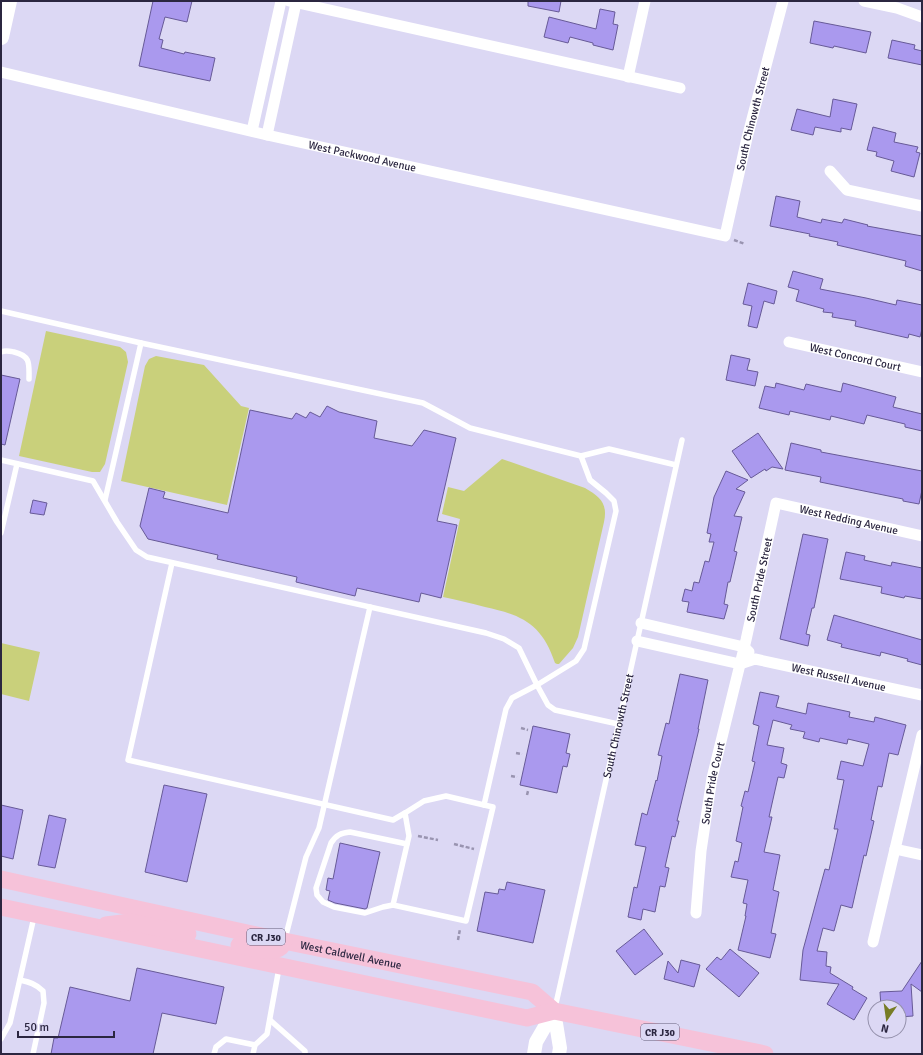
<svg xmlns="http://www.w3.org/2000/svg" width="923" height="1055" font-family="Signika,sans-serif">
<rect width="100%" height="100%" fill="#dcd8f4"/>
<path fill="#c9d07b" d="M46 331 120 347 126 352 128 362 105 464 100 472H92L19 456Z
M156 356 204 365 241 406 249 408 227 505 121 481 145 366 149 359Z
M502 459 585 488C600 497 608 503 604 522L578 637 573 648 559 664H557L555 663C542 624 522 615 485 607 471 603 457 600 443 597L460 519 442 514 448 487 464 491Z
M1 643 40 652 29 701 1 694Z"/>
<path fill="#a9e" stroke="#675a97" d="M153 1H192L187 22 165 17 159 39 163 40 161 48 184 54 185 52 215 58 210 81 139 66Z
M528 1H561L559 12 528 6Z
M600 9 615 12 613 24 618 25 613 50 593 45V43L570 37 568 43 544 37 549 17 596 29Z
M814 21 871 32 866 53 834 46 833 48 810 43Z
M892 40 915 45 914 49 922 51V65L888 58Z
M833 99 857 104 851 130 841 128V132L815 127 813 135 791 130 797 109 830 117Z
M873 127 896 133 894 142 918 147 916 152 920 153 914 177 891 171 894 161 876 156 877 152 867 150Z
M776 196 800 201 797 217 821 223 822 219 842 223 844 219 868 225 867 226 922 236V271L905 266 906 261 837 245 838 242 809 236 810 234 770 226Z
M793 271 823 279 820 289 866 298 896 305 897 300 922 305V329L920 337 909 334 908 338 855 326 856 321 832 317 833 313 823 312 824 309 796 301 799 290 788 287Z
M748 283 777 291 774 304 764 301 757 328 748 326 752 306 743 304Z
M731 355 750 359 747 370 758 372 755 386 726 380Z
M1 375 20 379 5 445 1 444Z
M776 383 804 390 806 384 841 392 843 383 896 397 893 407 922 414V431L905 427V424L867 415 864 424 831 416 830 420 790 411 789 415 759 408 765 386 775 388Z
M327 406 339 412 377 421 374 438 412 446 424 430 456 438 437 521 457 525 441 598 421 593 419 602 357 588 355 596 296 582 297 577 217 559 218 555 148 539 140 526 149 488 165 492 163 498 228 513 250 410 292 419 296 413 306 418 310 412 320 417Z
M758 433 783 469 772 467 766 471 765 469 751 478 732 451Z
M791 443 821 450V452L922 471V490L919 504 903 501V499L820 482 821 477 785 470Z
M726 471 748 480 736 489 745 492 734 516 742 517 734 551 737 552 730 582H728L724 604 728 605 724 619 687 612 689 602 682 601 685 589 692 591 694 582 699 583 705 561 709 562 714 542H709L711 534 707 533 714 497Z
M33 500 47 503 44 515 30 513Z
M803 534 828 539 814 608H812L806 634 810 635 808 646 780 639Z
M846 552 865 556 864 560 891 566 892 562 922 568V599L905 596 904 598 881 593 882 587 840 579Z
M834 615 922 640V665L907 661 908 659 881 652 880 656 841 647 842 644 827 640Z
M680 674 708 680 698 729H699L677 821H679L675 837 672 836 665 867 669 868 665 887 660 886 655 912 643 909 641 920 628 917 634 887 637 888 646 847 635 845 642 813 647 815 656 780 657 781 662 756 658 755 666 723 669 724Z
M760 692 779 696 776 707 806 714 808 703 850 712 849 717 874 722 875 717 906 725 898 755 889 753 882 787 878 786 871 820 874 821 866 856 864 855 852 908 841 905 834 931 823 928 817 951 827 952 826 966 831 967 830 973 853 987 852 989 867 998 854 1020 827 1004 839 984 800 980 803 950 825 869 829 870 838 829H834L844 780 837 779 841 761 863 766 869 744 848 739 847 744 820 738 819 742 803 738 805 732 790 729 792 725 773 720 767 745 784 748 781 763 787 765 784 778 778 777 769 817H772L764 852 780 855 773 890 779 892 771 933 776 934 770 958 738 950 746 916H745L747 904 743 903 748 880 731 877 735 861 738 862 742 843 736 841 743 807 741 806 745 791 748 792 755 762 752 761 759 726 753 724Z
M533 726 570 734 566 753 570 754 567 767 563 766 557 793 520 785Z
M164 785 207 794 187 882 145 872Z
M1 805 23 810 13 859 1 856Z
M49 815 66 819 55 868 38 865Z
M340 843 380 852 367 908 365 909 335 903 328 900 330 891 326 890 328 878 333 879Z
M507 882 545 890 533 943 477 931 485 892 498 894 499 889 505 890Z
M644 929 663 954 635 975 616 951Z
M730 949 759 973 739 997 706 969 717 957 721 960Z
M681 960 700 965 694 987 664 979 668 961 678 973Z
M922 961V992L911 984 913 1016 899 1017V1007H881L880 992 902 991Z
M137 968 224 987 216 1024 162 1013 153 1054H51L54 1038H58L70 987 130 1001Z"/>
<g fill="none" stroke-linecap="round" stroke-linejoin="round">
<path stroke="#9994b0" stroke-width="2.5" stroke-dasharray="4 2" stroke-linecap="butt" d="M734 240 745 244
M521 728 528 730
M516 753 522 754
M511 776 517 777
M527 795 528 791
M418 836 438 840
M454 844 474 849
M458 940 460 929"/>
<g stroke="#fff" stroke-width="5.5">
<path d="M1 311 141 343 423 403 470 428 581 456 609 449 676 465"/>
<path d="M1 352C6 350 9 351 14 352 31 356 29 364 29 379"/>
<path d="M1 460 93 481 117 522 136 550 147 557 486 633 504 639 519 648 537 685 576 661 584 649 616 511 614 501 606 493 590 480 581 456"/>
<path d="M105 500 141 343"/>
<path d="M1 533 17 464"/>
<path d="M172 563 128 760 393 820 405 813 409 836 393 905 466 921 493 807 484 805 506 709 512 698 537 685 548 705 555 710 618 724"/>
<path d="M405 813 424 801 446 796 484 805"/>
<path d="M393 905 383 907 365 913 334 907 323 902 317 895 316 888 331 843C336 835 341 833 350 832L407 844"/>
<path d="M285 939 306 857 319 828 370 607"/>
<path d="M20 980C29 982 36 984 43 991L44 1003 33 1054"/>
<path id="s1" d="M555 1008 682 440"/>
<path d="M270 1020 305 1051V1054"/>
<path d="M1 1039 10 1023 34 917"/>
<path d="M214 1054 216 1047 226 1039 255 1045"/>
<path d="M253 1054 255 1045 267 1034 279 968"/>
</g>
<g stroke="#fff" stroke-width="11">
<path d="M289 1 680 88"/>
<path d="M864 1 897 8 922 17"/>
<path id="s2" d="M1 72 267 135 725 236 747 138 783 1"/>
<path d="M628 77 645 1"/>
<path d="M252 131 281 1"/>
<path d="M267 135 296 3"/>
<path d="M830 171 847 190 922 206"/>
<path id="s3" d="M789 342 922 372"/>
<path d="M641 623 744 647 749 652"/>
<path id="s4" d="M637 641 740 664 755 659 922 695"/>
<path d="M895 849 922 855"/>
<path id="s5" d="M696 913 701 851 712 778 746 640 776 503 922 536"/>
<path d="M873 942 922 735"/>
</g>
<path stroke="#fff" stroke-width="14" d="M554 1011 560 1048 559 1054
M534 1054 536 1042 554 1011"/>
<path stroke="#fff" stroke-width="16" d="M1 37 9 1"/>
<g stroke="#f6c2d9" stroke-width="17">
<path id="s6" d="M1 879 284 941 532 992 554 1011"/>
<path d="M1 907 527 1018 554 1011 765 1054"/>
<path d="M106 925 130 922 188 934"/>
<path d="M239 945C249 947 272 955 281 947 282 945 283 943 284 941"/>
</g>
</g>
<g text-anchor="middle" stroke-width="4" stroke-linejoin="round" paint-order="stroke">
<g fill="#dcd8f4" stroke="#605b76" stroke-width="1">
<rect x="247" y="929" width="38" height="16" rx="3"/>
<rect x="641" y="1024" width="38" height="16" rx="3"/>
</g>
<g font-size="10" font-weight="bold" fill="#2b2640">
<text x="266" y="941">CR J30</text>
<text x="660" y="1036">CR J30</text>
</g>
<g font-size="11" fill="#2b2640" stroke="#dcd8f4">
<text dy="4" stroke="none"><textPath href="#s2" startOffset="863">South Chinowth Street</textPath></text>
<text dy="4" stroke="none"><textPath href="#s2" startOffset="371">West Packwood Avenue</textPath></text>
<text dy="4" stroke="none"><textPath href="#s3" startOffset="68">West Concord Court</textPath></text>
<text dy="4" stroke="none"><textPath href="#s5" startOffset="493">West Redding Avenue</textPath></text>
<text dy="4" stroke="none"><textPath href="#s5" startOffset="340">South Pride Street</textPath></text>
<text dy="4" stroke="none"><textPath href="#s4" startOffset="207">West Russell Avenue</textPath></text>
<text dy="4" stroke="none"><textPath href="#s1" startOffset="289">South Chinowth Street</textPath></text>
<text dy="4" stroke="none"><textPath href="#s5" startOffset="131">South Pride Court</textPath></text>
<text dy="4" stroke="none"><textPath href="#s6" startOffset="358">West Caldwell Avenue</textPath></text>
</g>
</g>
<rect width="923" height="1055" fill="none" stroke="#2b2640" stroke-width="4"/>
<g transform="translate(887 1019) rotate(193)"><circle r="19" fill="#dcd8f4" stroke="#9591ac"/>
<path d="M0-3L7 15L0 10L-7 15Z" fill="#777c25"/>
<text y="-6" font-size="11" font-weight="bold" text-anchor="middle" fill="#2b2640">N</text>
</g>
<path d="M18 1031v6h96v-6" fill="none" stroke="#2b2640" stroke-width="2"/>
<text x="24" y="1031" font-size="12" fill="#2b2640" stroke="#dcd8f4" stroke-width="3" paint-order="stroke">50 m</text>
</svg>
